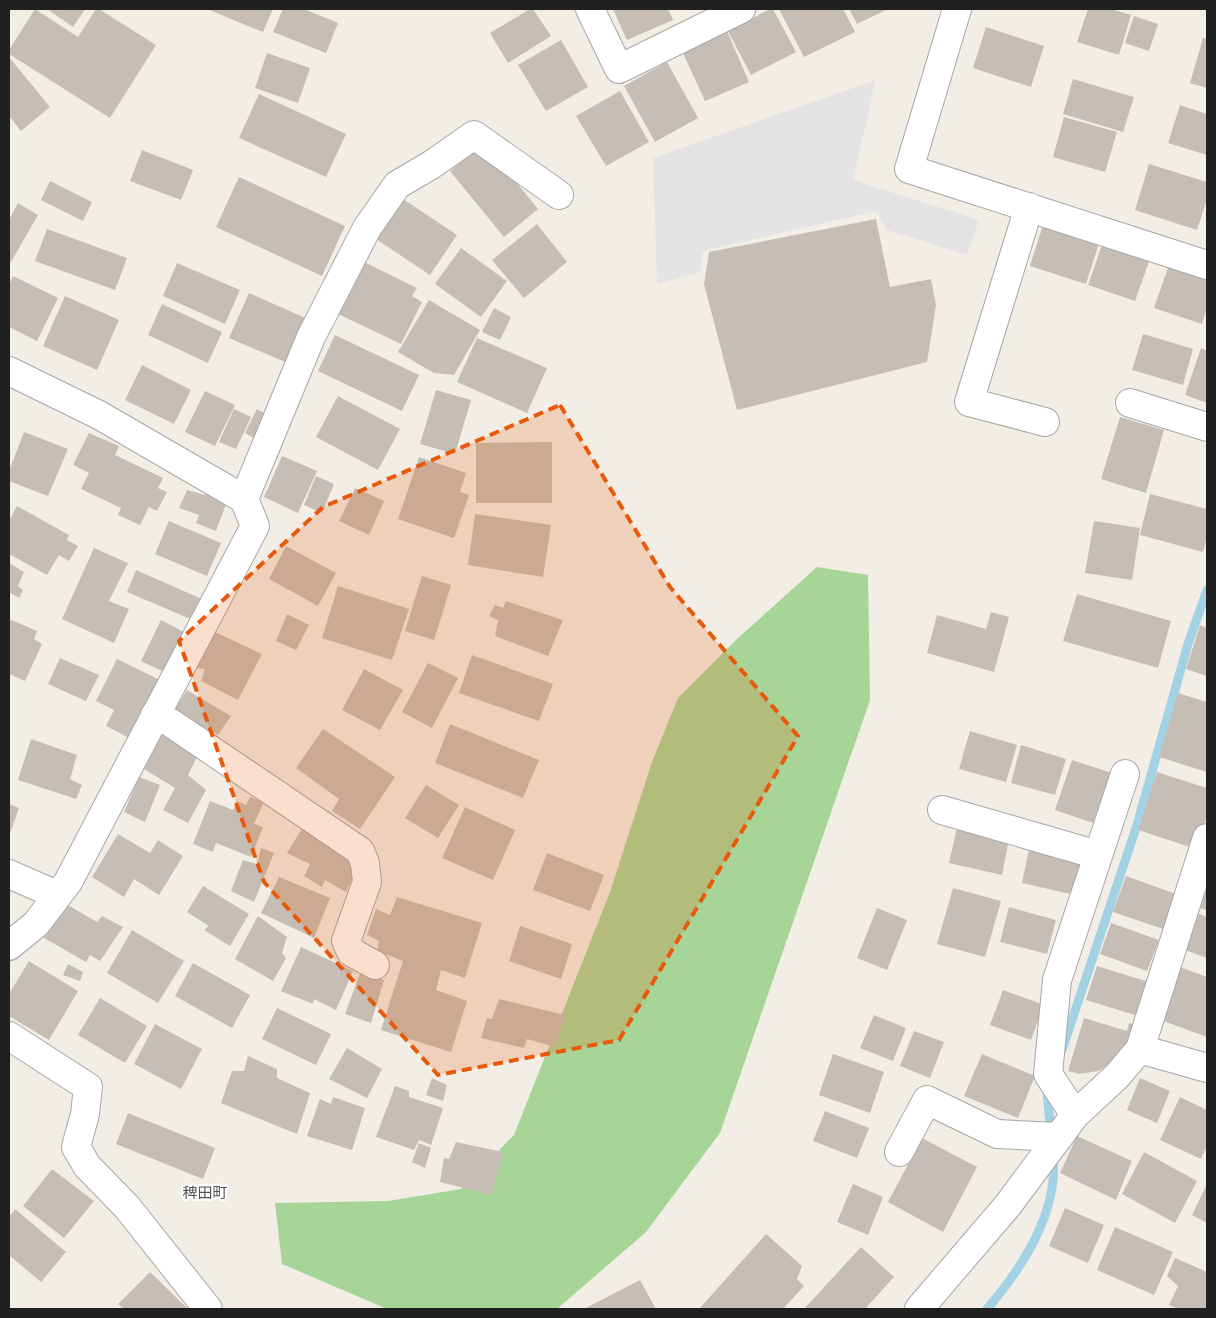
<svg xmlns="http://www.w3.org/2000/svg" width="1216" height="1318" font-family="'DM Sans','Noto Sans JP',sans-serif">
<rect width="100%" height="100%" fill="#f2eee6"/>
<path fill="#a7d597" d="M817 567 868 575 870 700 720 1133 646 1232 557 1309H387L282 1264 275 1203 388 1201 461 1189 514 1135 610 892 652 762 678 698 737 639Z"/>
<path fill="#e4e4e4" d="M876 80 853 180 979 220 967 255 887 230 875 211 703 251 701 272 657 284 653 158Z"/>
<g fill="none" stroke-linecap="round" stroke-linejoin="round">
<path stroke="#a2d2e3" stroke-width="9" d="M1062 1050 1137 825 1188 644 1207 590
M1049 1088 1047 1093 1051 1134
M987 1309C1023 1267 1059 1212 1053 1155"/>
</g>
<path fill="#c6beb5" d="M35 9 78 37 96 9H99L156 45 110 118 9 54V50Z
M47 9H85L73 27Z
M207 9H273L263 32Z
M283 9H304L338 23 326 53 273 32Z
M530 9H533L551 36 508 63 490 33Z
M613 9H668L673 20 627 40Z
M770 9H773L796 52 751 75 728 31Z
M779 9H843L855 32 804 57Z
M849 9H888L857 24Z
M1088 9H1111L1131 15 1119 55 1077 42Z
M1134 16 1158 24 1149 51 1125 43Z
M986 27 1044 46 1031 87 973 68Z
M727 31 749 82 705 101 682 51Z
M1203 38 1207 39V88L1190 83Z
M561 40 588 87 546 111 518 65Z
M267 53 310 68 298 103 255 88Z
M9 57 50 107 21 131 9 116Z
M667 62 698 118 655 142 624 86Z
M1073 79 1134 97 1123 132 1063 114Z
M620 91 649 142 606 166 576 116Z
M259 94 346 134 326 177 239 138Z
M1180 105 1207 114V155L1168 143Z
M1064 117 1117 132 1105 172 1053 157Z
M484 143 538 209 504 237 450 171Z
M142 150 193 170 181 200 130 181Z
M1149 164 1207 182V199L1197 230 1135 210Z
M239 177 345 226 322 276 216 227Z
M50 181 92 202 83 221 41 200Z
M403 199 457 235 430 275 376 239Z
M18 203 38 215 11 262 9 261V220Z
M876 219 890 287 931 279 936 305 927 362 737 410 704 284 709 252Z
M537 224 567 262 524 298 492 260Z
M1043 225 1099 243 1086 284 1030 266Z
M47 229 127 258 115 290 35 261Z
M1103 242 1150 259 1135 301 1088 285Z
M461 248 507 281 481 317 435 284Z
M364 262 417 288 412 296 422 302 401 344 338 314Z
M177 263 240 290 225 324 163 296Z
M1169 265 1207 278V308L1202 324 1154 308Z
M13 276 58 298 37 341 9 327V285Z
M249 293 310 320 290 364 229 338Z
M65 296 119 320 97 370 43 346Z
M429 300 480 330 454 375 434 373 398 352Z
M162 304 222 332 208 363 148 335Z
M494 308 511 317 500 340 482 332Z
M1143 334 1193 349 1183 385 1132 370Z
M335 335 419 375 402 411 318 371Z
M477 338 547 368 527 413 457 382Z
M1201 348 1207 351V403L1185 395Z
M142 365 191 390 174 424 125 400Z
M436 390 471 400 455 454 420 444Z
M205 391 235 405 215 446 185 432Z
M338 396 400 429 378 470 316 437Z
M234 409 251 417 236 449 219 442Z
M257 409 271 417 259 441 245 433Z
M1120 417 1164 430 1146 493 1101 479Z
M24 432 68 449 48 496 9 481V471Z
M89 433 119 446 115 455 163 478 158 488 167 492 157 511 149 507 140 525 118 515 121 508 81 489 89 473 73 465Z
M552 442V503H476V443Z
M282 456 317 471 298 513 264 497Z
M419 457 466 473 460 492 469 495 454 538 398 519Z
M316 476 334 484 322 513 304 505Z
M355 488 384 501 369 535 339 521Z
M187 490 205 495 207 490 228 499 216 531 196 523 199 515 179 508Z
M1150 494 1207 509V537L1203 552 1140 535Z
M17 506 69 535 67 540 78 546 69 561 59 555 47 575 9 554V521Z
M475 514 551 525 543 577 468 565Z
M169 521 221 543 207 576 155 554Z
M1094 521 1140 528 1132 580 1085 573Z
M286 546 336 573 318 606 269 579Z
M94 548 128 563 109 601 129 609 114 643 62 619Z
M9 563 24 572 18 586 23 590 19 598 9 592Z
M136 570 204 600 195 621 127 592Z
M422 576 451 585 434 640 405 631Z
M338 586 409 609 392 660 322 638Z
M1077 594 1171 621 1158 668 1063 641Z
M506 601 563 620 548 656 495 636 498 620 489 616 495 605 503 608Z
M991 612 1009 617 994 672 927 653 937 615 986 629Z
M287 614 309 625 296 650 276 641Z
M9 619 37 631 34 639 42 644 25 681 9 674Z
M161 620 186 633 166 673 141 661Z
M1200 625 1207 628V676L1186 669Z
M215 632 262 654 238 700 201 681 205 669 196 668Z
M472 655 553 684 539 721 459 693Z
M60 658 99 675 86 701 48 684Z
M117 659 162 681 133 740 106 726 114 710 96 701Z
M428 663 458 678 432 728 402 712Z
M364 669 403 690 380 730 342 710Z
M187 690 231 716 218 735 174 711Z
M1178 693 1207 702V772L1159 757Z
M450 724 539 760 523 798 435 763Z
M323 729 395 777 360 829 332 811 339 799 296 768Z
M970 731 1017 745 1006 782 959 769Z
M161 735 198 755 188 775 206 790 188 823 163 810 175 788 144 769Z
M31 739 77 755 70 779 82 785 76 799 18 780Z
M1021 745 1066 759 1055 795 1011 783Z
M1072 760 1118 775 1111 796 1103 794 1093 823 1055 810Z
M1157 772 1207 788V815L1196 849 1138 830Z
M139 777 160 785 145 822 124 812Z
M426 785 459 805 438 838 405 818Z
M250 797 264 802 254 824 263 827 251 857 216 843 213 852 193 844 210 801 233 810 237 801 246 805Z
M9 804 19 808 9 836Z
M465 807 515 830 493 880 442 858Z
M303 827 351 860 354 875 346 892 325 880 322 887 304 876 310 864 287 853Z
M957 828 1009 839 1002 875 949 863Z
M118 834 150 853 158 840 183 856 159 895 134 879 124 897 92 877Z
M261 848 274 853 254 902 231 891 243 860 257 864Z
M1029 849 1083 861 1075 895 1022 883Z
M547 853 604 875 590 911 533 890Z
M1126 876 1176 894 1163 929 1113 912Z
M279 877 330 898 314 938 261 913Z
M1207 879V910L1197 907Z
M203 886 249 914 230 946 204 930 209 926 187 912Z
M953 888 1001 901 985 957 937 944Z
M397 897 482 923 465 978 441 970 436 990 467 1001 451 1052 381 1030 403 961 377 951 379 941 367 935 376 909 390 915Z
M66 904 97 922 102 916 123 927 100 961 90 955 86 962 44 938Z
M1009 907 1056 920 1047 954 1000 942Z
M877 908 907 920 887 970 857 958Z
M1197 913 1207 917V958L1185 950Z
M258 916 287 937 282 953 286 958 273 981 235 959Z
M1111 923 1159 940 1147 971 1100 954Z
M520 926 572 944 561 979 509 961Z
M132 930 184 961 158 1003 107 973Z
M301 947 353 971 336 1010 314 999 313 1004 281 991Z
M29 961 78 991 49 1040 9 1016V994Z
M193 963 250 995 232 1028 175 996Z
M68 964 83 972 80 981 63 975Z
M1097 966 1149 982 1138 1016 1086 1000Z
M1177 966 1207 977V1037L1158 1019Z
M361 971 384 980 371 1023 345 1014Z
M1003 990 1044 1005 1031 1040 990 1025Z
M100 998 147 1026 125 1063 78 1035Z
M499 999 565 1015 555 1047 527 1039 524 1048 481 1038 487 1018 492 1019Z
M277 1008 331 1034 316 1065 262 1039Z
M874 1015 906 1028 893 1061 860 1048Z
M1084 1018 1127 1031 1129 1023 1137 1025 1129 1052 1098 1071 1079 1074 1068 1071Z
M155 1024 202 1049 181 1089 134 1064Z
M914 1031 944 1042 930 1078 900 1066Z
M347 1048 382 1069 367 1098 329 1079Z
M833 1054 884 1072 870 1113 819 1095Z
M982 1054 1035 1076 1018 1118 964 1096Z
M248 1056 277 1069V1078L310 1093 297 1134 221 1103 232 1071H244Z
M432 1078 447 1085 443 1101 426 1095Z
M1140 1078 1170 1091 1157 1123 1127 1110Z
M395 1086 409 1091V1097L443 1108 431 1145 419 1140 414 1150 376 1137Z
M333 1097 365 1108 352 1150 307 1136 320 1099 331 1104Z
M1180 1097 1207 1110V1146L1201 1159 1160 1140Z
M825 1111 869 1128 857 1158 813 1141Z
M128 1113 215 1148 203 1179 116 1144Z
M1077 1136 1132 1161 1116 1200 1060 1173Z
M922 1138 977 1167 943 1232 888 1202Z
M456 1142 503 1152 492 1195 440 1182 444 1158 449 1159Z
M419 1143 431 1148 425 1168 412 1162Z
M1144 1152 1197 1181 1175 1223 1122 1194Z
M52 1169 94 1201 64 1238 23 1206Z
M853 1184 883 1197 868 1235 837 1222Z
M1207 1184V1223L1192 1215Z
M1065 1208 1104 1225 1088 1263 1049 1246Z
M15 1209 66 1252 41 1282 9 1255V1217Z
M1115 1227 1173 1252 1154 1295 1097 1270Z
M766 1234 802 1266 797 1279 804 1286 783 1309H699Z
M861 1247 894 1277 865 1309H804Z
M1175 1258 1207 1272V1309H1178L1169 1305 1178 1286 1167 1276Z
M150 1272 188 1309H124L118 1304Z
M640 1280 656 1309H584Z"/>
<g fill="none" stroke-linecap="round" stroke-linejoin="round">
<g stroke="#a7a7a7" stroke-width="30">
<path id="street" d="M590 9 619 69 741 9
M957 9 909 169 1207 265
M1029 207 969 402 1045 422
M9 371 99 415 244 499 255 526 68 882 36 924 9 946
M1130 403 1207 427
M244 499 311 337 367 228 397 185 431 165 474 135 559 195
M155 715 171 723 360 851 365 863 367 882 346 941 351 952 375 965
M942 810 1098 855
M9 874 57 895
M9 1036 88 1087 85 1114 76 1147 87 1166 127 1207 208 1309
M1140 1049 1207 1068
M1075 1115 1048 1074 1057 980 1125 774
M899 1152 927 1100 997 1134 1059 1137
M919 1309 1008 1205 1075 1115 1117 1076 1140 1049 1207 838"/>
</g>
<use href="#street" stroke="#fff" stroke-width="28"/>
</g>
<path fill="#e8590c" fill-opacity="0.2" stroke="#e8590c" stroke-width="4" stroke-dasharray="10 6" stroke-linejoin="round" d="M560 405 670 587 798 736 619 1040 438 1075 264 882 179 641 323 507Z"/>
<g text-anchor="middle" stroke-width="4.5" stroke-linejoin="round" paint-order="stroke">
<g font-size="15" fill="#535353" stroke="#fff">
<text x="205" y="1198">稗田町</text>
</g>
</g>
<rect width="1216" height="1318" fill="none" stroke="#202020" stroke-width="20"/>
</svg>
